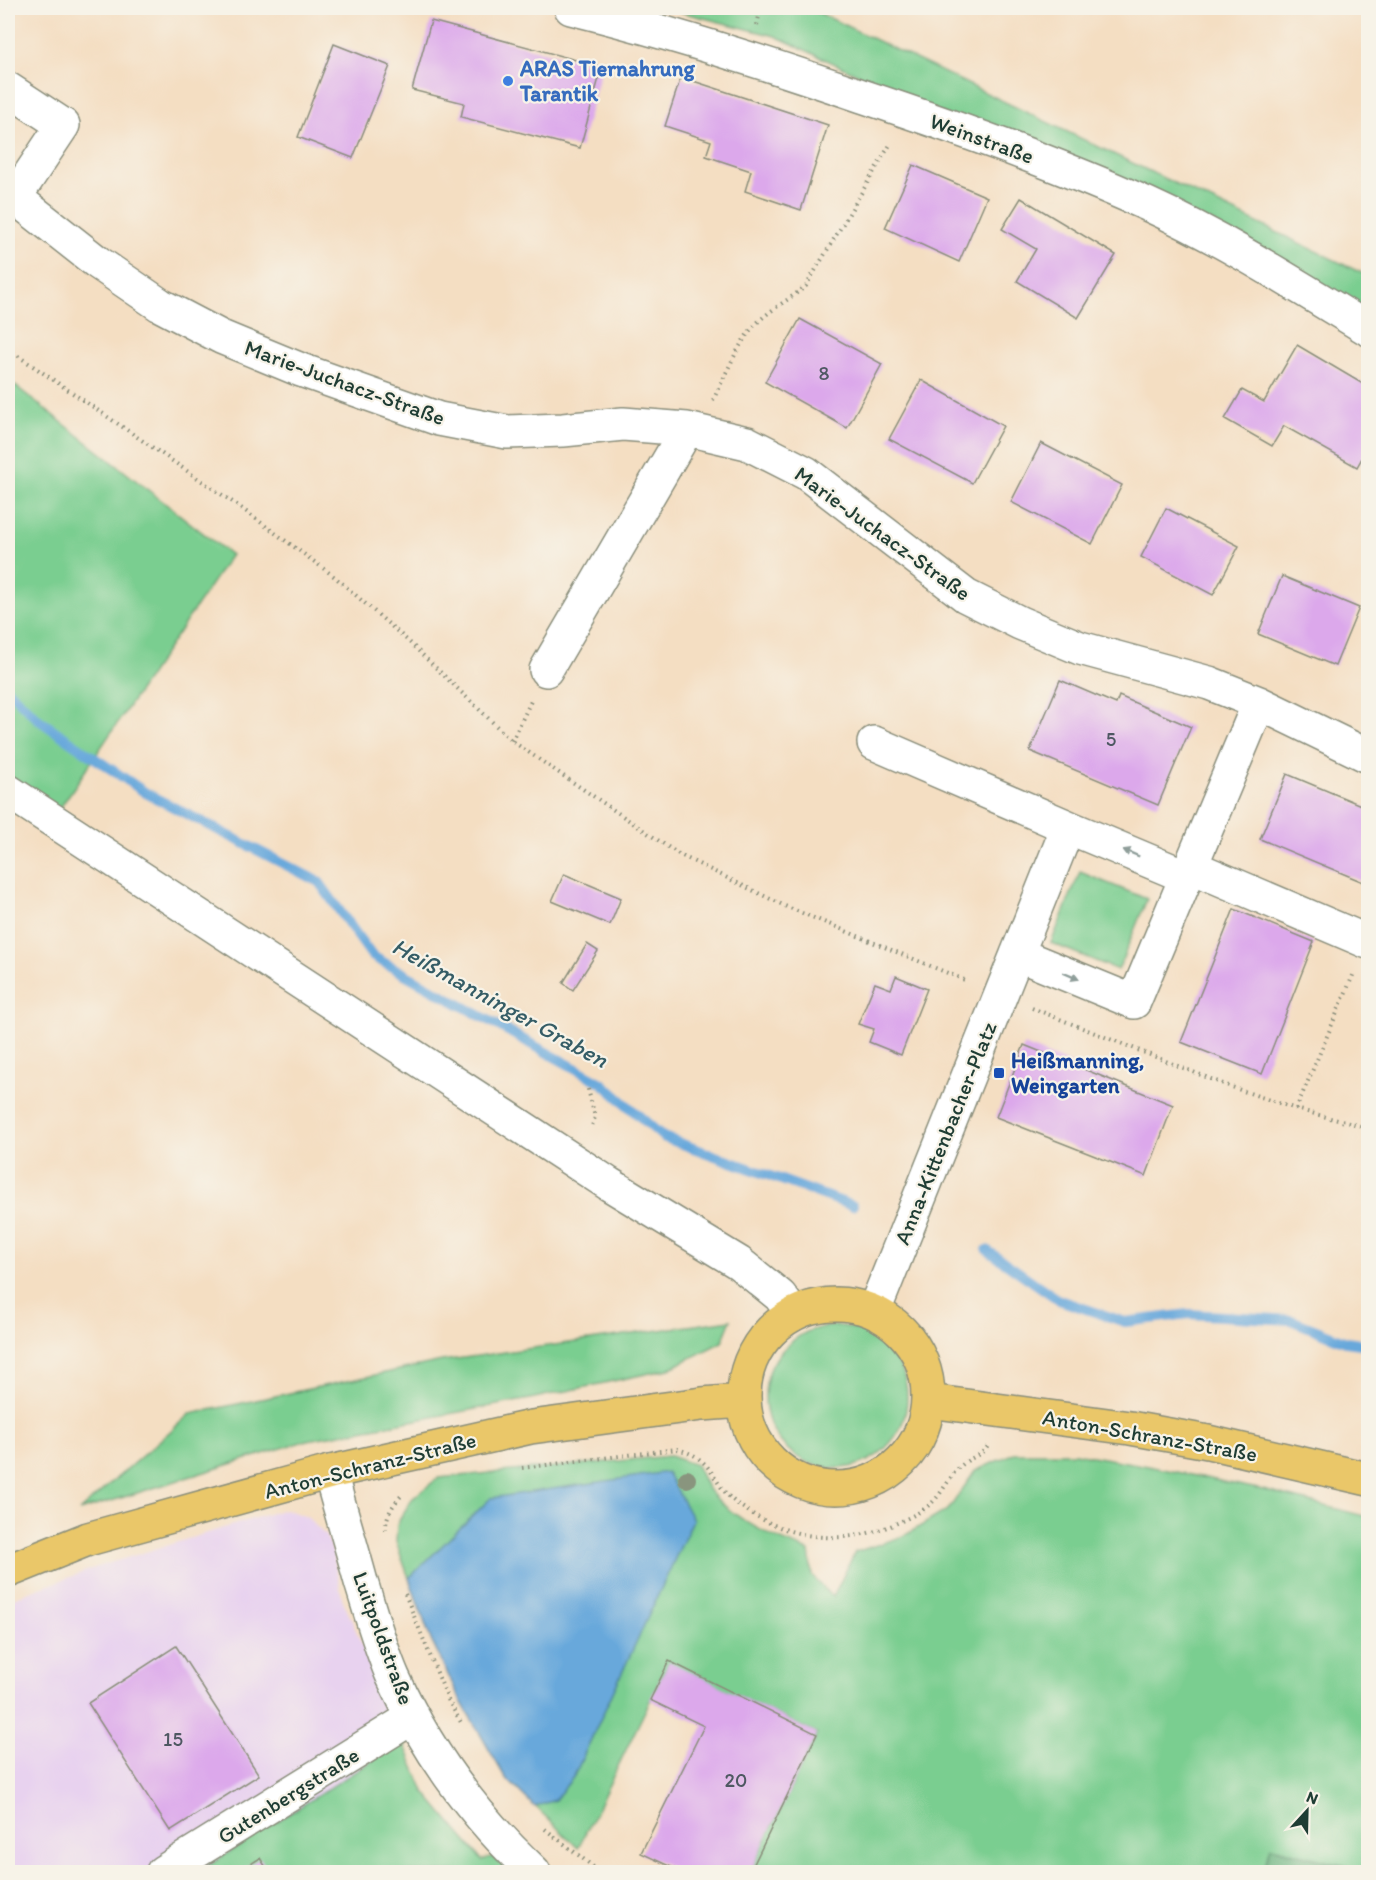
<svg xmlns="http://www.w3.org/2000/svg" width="1376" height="1880" font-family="Itim,sans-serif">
<rect width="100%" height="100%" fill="#f7f3e8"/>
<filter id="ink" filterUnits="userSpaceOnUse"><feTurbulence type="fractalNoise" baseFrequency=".0167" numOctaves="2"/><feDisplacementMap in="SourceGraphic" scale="12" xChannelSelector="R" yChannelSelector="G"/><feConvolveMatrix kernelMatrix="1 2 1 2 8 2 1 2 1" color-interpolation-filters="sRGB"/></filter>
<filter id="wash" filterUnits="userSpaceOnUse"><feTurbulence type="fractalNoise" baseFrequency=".008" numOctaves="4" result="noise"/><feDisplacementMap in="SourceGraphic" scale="24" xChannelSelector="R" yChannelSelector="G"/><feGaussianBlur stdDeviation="1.35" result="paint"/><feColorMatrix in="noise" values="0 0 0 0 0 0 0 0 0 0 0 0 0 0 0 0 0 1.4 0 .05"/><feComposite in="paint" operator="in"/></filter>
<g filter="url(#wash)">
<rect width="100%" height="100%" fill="#f4dec2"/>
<path fill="#e8d2ef" d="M285 1509 307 1517 326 1536 333 1552 342 1598 403 1741 198 1872H8V1600L97 1567Z"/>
<path fill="#7ace90" stroke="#4c8662" stroke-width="1.5" d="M664 8H809L1368 276V311L775 36Z
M8 380 231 555 52 820 8 790Z
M1080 872 1147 899 1118 970 1051 943Z
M731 1320 722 1342 669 1369 530 1399 308 1440 79 1511 190 1414 442 1361Z
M765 1397a71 71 0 1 1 142 0a71 71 0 1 1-142 0Z
M1014 1453H1075L1143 1465 1263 1490 1368 1517V1872L1272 1847 1263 1872H750L817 1734 669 1662 578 1848 505 1777 461 1701 431 1640 396 1542 397 1524 412 1499 438 1478 670 1456 696 1465C701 1474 705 1487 712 1494 738 1522 774 1538 809 1551L812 1576 833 1597 855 1552 904 1536 949 1509 975 1471Z
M403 1741 424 1791 482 1860 493 1856 510 1872H198Z"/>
<path fill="#63b17a" stroke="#417757" stroke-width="1.5" d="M1271 1847 1368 1872H1263Z"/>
<path fill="#67a8db" stroke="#437288" stroke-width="1.5" d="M667 1472 693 1520 574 1776 555 1800 535 1807 505 1777 461 1701 431 1640 409 1578 491 1498Z"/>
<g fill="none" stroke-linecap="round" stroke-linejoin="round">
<path stroke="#67a8db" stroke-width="10" d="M8 690 39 720 146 793 319 882 372 956 602 1083 663 1137 853 1206
M987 1250 1059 1300 1125 1322 1189 1314 1291 1320 1346 1342 1368 1345"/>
</g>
<g id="blocks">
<path fill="#dca8eb" d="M431 21 602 67 580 148 461 117 464 103 412 90Z
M334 44 390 66 353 158 298 137Z
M681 77 828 125 801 210 745 191 751 171 706 156 711 141 665 126Z
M913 165 987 197 959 262 885 228Z
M1021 198 1116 255 1078 318 1017 281 1036 249 1002 229Z
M800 319 882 364 847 428 765 382Z
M1297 345 1368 387V447L1357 467 1284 426 1272 446 1225 419 1242 390 1264 402Z
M921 380 1003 426 972 483 889 439Z
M1041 443 1122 485 1092 544 1011 502Z
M1166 508 1239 546 1213 595 1141 557Z
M1282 576 1359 608 1335 666 1258 634Z
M1060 680 1116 704 1119 696 1191 727 1158 805 1030 751Z
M1287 774 1368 808V884L1260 839Z
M564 874 621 898 610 925 552 901Z
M1234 909 1314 942 1262 1074 1181 1042Z
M587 944 598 951 573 990 563 983Z
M896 976 927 989 901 1055 869 1042 874 1029 858 1024 875 983 891 989Z
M1024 1045 1173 1105 1146 1176 996 1117Z
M176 1646 259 1775 170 1831 88 1703Z
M669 1661 817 1734 750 1872H682L641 1853 704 1726 650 1700Z
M260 1858 269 1872H238Z"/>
</g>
</g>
<g filter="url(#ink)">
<use href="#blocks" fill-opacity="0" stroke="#8a8e7b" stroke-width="1.5"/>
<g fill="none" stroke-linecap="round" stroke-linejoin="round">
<g stroke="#8a8e7b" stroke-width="36">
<path id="minor" d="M571 8C669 32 766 63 862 96 958 128 1054 162 1147 204 1224 239 1296 285 1368 329
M8 89 63 125 15 197
M8 192 97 262 160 305 221 337 301 370 439 419 507 432 563 430 623 424 687 429 747 443 806 473 966 596 1020 623 1080 648 1209 683 1259 703 1368 756
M546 670 687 429
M874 743 1068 827
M8 791 609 1184 739 1263 780 1296 793 1314
M1190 866 1368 942
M1017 954 1134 1002 1259 703
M874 1311 1068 827 1185 876
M330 1472C340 1509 351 1545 361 1582 371 1614 380 1647 393 1677 427 1752 475 1817 534 1872
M163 1872 413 1717"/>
</g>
<g stroke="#8a8e7b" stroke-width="36">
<path id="major" d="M744 1396a92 92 0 1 1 184 0a92 92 0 1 1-184 0Z
M929 1401 1130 1428 1208 1442 1368 1479
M8 1571 88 1539 330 1472 531 1427 702 1404 743 1401"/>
</g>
<path stroke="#8a8e7b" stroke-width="4" stroke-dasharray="1.5 4.5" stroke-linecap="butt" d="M757 25 761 8
M8 349 237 505 335 577 407 640 512 741 680 855 785 906 967 981
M713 400C725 377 737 345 754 326 769 310 789 300 806 286L891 143
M512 741 531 701
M1032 1008 1226 1085 1296 1109 1368 1128
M588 1089 595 1117 591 1129
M1296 1109 1354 973
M522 1468 677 1449C717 1459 710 1485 739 1505 788 1540 841 1547 895 1524 906 1519 918 1514 928 1506 943 1495 948 1476 963 1464 971 1457 982 1455 988 1446
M386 1530C385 1516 394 1503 403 1494
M405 1594 449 1702 462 1724
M545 1829 600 1872"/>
<use href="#minor" stroke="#fff" stroke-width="33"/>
<use href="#major" stroke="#eac769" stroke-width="33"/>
</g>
<circle fill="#89957e" cx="687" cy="1479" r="9"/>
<defs><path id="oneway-solid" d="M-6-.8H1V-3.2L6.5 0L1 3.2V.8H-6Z" transform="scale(1.5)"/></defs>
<g fill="#8f9e9a">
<use href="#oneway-solid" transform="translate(1131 853) rotate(-157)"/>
<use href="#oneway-solid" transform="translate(1071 976) rotate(23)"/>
</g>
</g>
<circle fill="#3f7fe0" stroke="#f7f3e8" stroke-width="2" cx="508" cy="81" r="6"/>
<rect fill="#1a4fb4" stroke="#f7f3e8" stroke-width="2" x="993" y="1067" width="12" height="12" rx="3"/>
<g text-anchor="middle" stroke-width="4.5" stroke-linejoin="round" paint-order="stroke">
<g font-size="20" fill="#4e5862">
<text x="824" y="380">8</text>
<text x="1111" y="746">5</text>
<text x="173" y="1746">15</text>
<text x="736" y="1787">20</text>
</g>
<g font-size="22" font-weight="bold" fill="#366cbe" stroke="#f7f3e8" text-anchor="start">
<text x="520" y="76">ARAS Tiernahrung<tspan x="520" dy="25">Tarantik</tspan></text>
</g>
<g font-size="22" fill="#1f3d34" stroke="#f7f3e8">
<text transform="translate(982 138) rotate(20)" y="8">Weinstraße</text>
<text transform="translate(345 382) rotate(20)" y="8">Marie-Juchacz-Straße</text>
<text transform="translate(883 533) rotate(36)" y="8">Marie-Juchacz-Straße</text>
<text transform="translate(945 1133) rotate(-68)" y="8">Anna-Kittenbacher-Platz</text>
<text transform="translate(1150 1435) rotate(10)" y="8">Anton-Schranz-Straße</text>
<text transform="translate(370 1465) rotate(-14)" y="8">Anton-Schranz-Straße</text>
<text transform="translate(384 1638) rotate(70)" y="8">Luitpoldstraße</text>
<text transform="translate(288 1795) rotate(-32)" y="8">Gutenbergstraße</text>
</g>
<g font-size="22" font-weight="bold" fill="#164399" stroke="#f7f3e8" text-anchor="start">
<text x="1011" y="1068">Heißmanning,<tspan x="1011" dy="25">Weingarten</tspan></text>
</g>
<g font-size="24" font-style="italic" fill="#355d66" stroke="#f7f3e8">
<text transform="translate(500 1003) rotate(29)" y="8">Heißmanninger Graben</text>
</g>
</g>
<rect width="1376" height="1880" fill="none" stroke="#f7f3e8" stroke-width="30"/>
<g transform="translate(1307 1811) rotate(22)" stroke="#f7f3e8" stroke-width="4.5" paint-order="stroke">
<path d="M0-4.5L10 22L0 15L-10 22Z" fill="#1f3d34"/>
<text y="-9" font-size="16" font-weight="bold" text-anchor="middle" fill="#1f3d34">N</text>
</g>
</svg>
